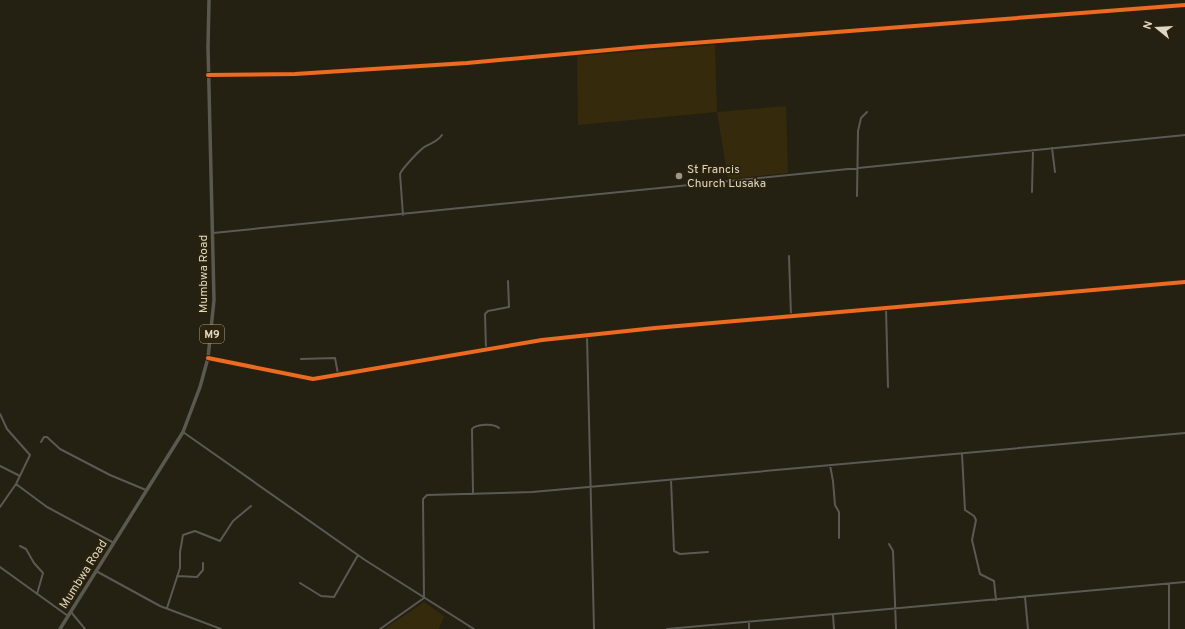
<svg xmlns="http://www.w3.org/2000/svg" width="1185" height="629" font-family="Overpass,sans-serif">
<rect width="100%" height="100%" fill="#242012"/>
<path fill="#352a0b" d="M715 45 717 112 786 106 788 173 728 179 717 112 578 125 577 56Z
M424 602 444 616 439 629H384Z"/>
<g fill="none" stroke-linecap="round" stroke-linejoin="round">
<path stroke="#5a5953" stroke-width="2" d="M209 75 295 74 467 63 641 47 1185 5
M1052 148 1055 172
M1032 192 1033 150
M857 196 858 131 861 118 867 112
M403 215 400 174C401 170 421 148 426 146 432 143 438 141 442 135
M213 233 1185 135
M789 256 791 316
M886 308 888 387
M587 336 594 629
M486 349 485 314 488 311 509 307 508 281
M208 358 313 379 542 340 655 328 1185 282
M301 359 335 358 338 374
M0 414 7 429 30 455 16 484 0 507
M183 432 365 560 474 629
M41 442 44 437H47L60 449 110 475 146 490
M962 454 965 510 974 516 976 520 972 540 980 574 994 581 996 600
M830 465 833 481 835 505 839 512V538
M0 466 20 476
M671 480 674 551 680 554 708 552
M16 484 47 507 114 543
M473 494 472 429C476 424 494 423 499 428
M889 544 893 551 896 629
M20 546 26 549 34 563 43 573 37 594
M0 567 68 616
M96 571 160 606 221 629
M177 576 197 577 203 570V563
M300 583 321 596 334 597 358 555
M1169 584V629
M1025 597 1028 629
M167 608 180 568V552L183 535 195 531 220 541 233 521 251 506
M71 612 85 629
M833 615 834 629
M749 623V629
M380 629 424 598 423 499 427 495 532 492 600 486 1185 433
M667 629 1185 582"/>
<path stroke="#5a594f" stroke-width="3.5" d="M60 629 183 432 200 387 208 358 214 300 208 47 209 0"/>
<g stroke="#2c230a" stroke-width="6">
<path id="cycleway" d="M208 75 295 74 467 63 641 47 1185 5
M208 358 313 379 542 340 655 328 1185 282"/>
</g>
<use href="#cycleway" stroke="#ed6a23" stroke-width="4"/>
</g>
<circle fill="#9c9788" stroke="#2c230a" stroke-width="1.5" cx="679" cy="176" r="4"/>
<g text-anchor="middle" stroke-width="3.5" stroke-linejoin="round" paint-order="stroke">
<rect fill="#2c230a" stroke="#a8a18f" stroke-width="1" x="200" y="325" width="24" height="18" rx="3"/>
<g font-size="11" font-weight="bold" fill="#ddd7c8">
<text x="212" y="338">M9</text>
</g>
<g font-size="12" fill="#ddd7c8" stroke="#2c230a" text-anchor="start">
<text x="687" y="173">St Francis<tspan x="687" dy="14">Church Lusaka</tspan></text>
</g>
<g font-size="12" fill="#ddd7c8" stroke="#2c230a">
<text transform="translate(203 274) rotate(-90)" y="4">Mumbwa Road</text>
<text transform="translate(83 574) rotate(-58)" y="4">Mumbwa Road</text>
</g>
</g>
<g transform="translate(1157 28) rotate(288)" stroke="#2c230a" stroke-width="3" paint-order="stroke">
<path d="M0-3L7 15L0 10L-7 15Z" fill="#ddd7c8"/>
<text y="-6" font-size="11" font-weight="bold" text-anchor="middle" fill="#ddd7c8">N</text>
</g>
</svg>
